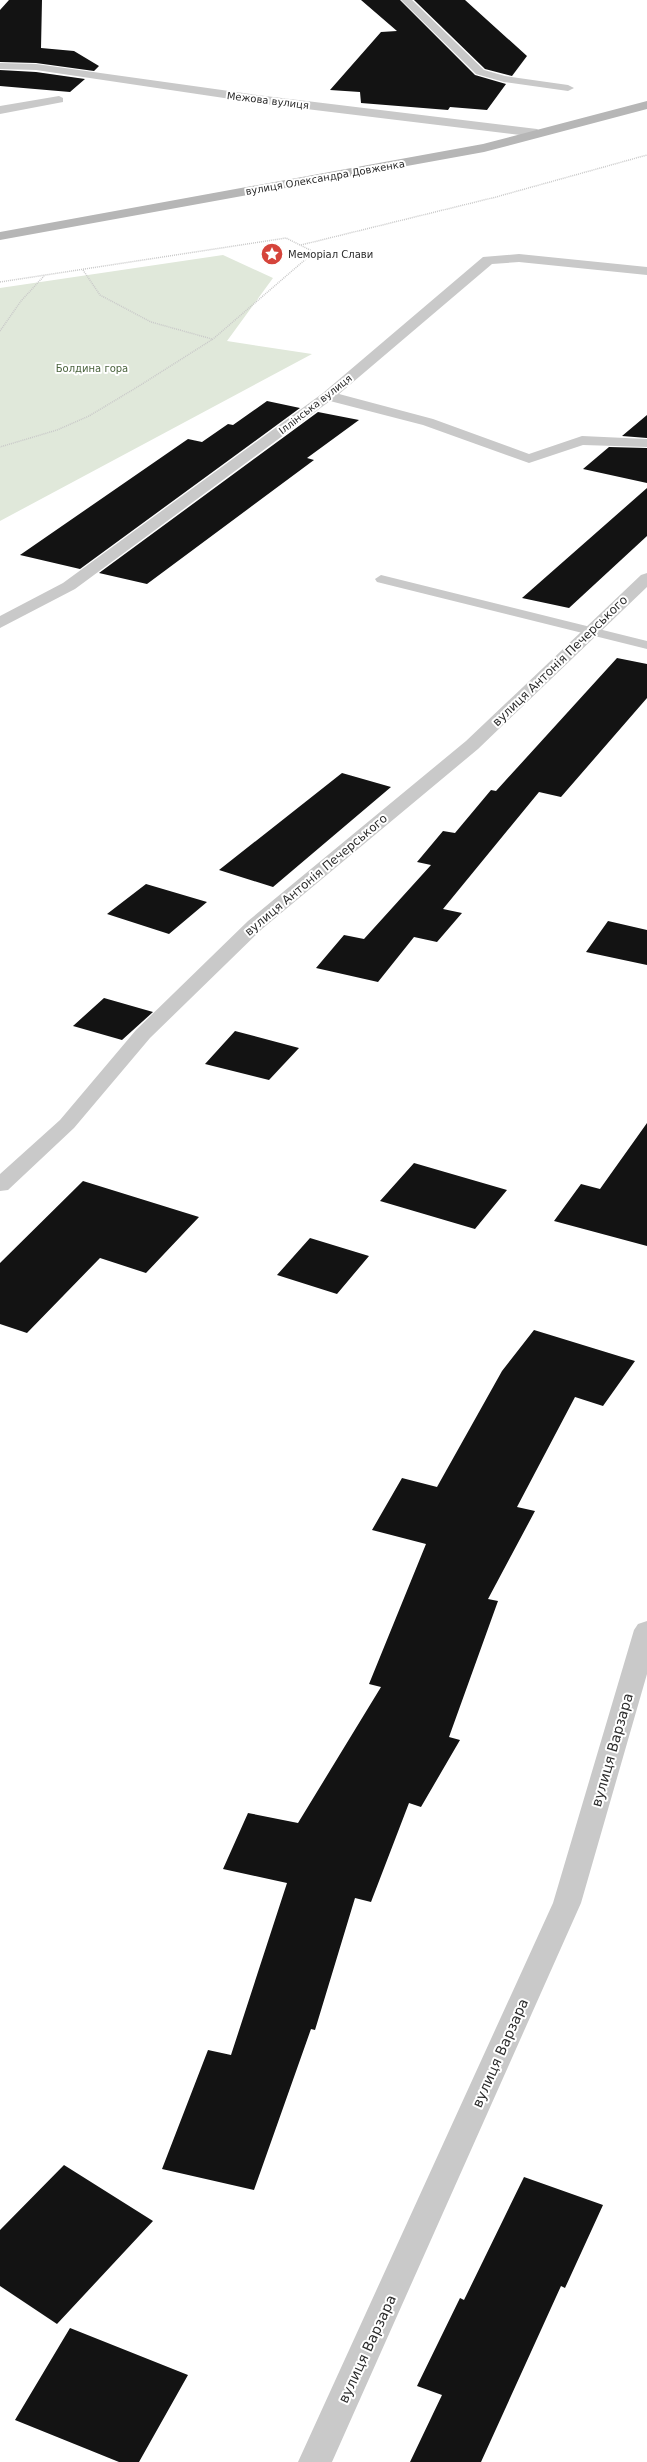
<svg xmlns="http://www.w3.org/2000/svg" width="647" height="2462" font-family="'DejaVu Sans',sans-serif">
<rect width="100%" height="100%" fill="#fff"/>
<path fill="#e0e8da" d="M223 255 273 278 227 341 312 354 0 521V288Z"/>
<path fill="#131313" d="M9 0H42L41 48 74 51 99 66 94 71 36 63 0 62V10Z
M361 0H400L475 75 506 84 487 110 450 107 448 110 361 103 360 92 330 90 381 32 397 31Z
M414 0H465L527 56 512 76 485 69Z
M0 70 36 72 85 79 70 92 0 86Z
M267 401 300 408 80 569 20 555 188 439 202 442 228 424 233 425Z
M318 412 359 420 307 458 314 460 147 584 99 573Z
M647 415V438L622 436Z
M609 447 647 448V483L583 469Z
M647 488V536L569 608 522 598Z
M617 658 647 664V698L561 797 539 792 443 909 462 913 437 942 414 937 378 982 316 968 344 935 364 939 431 865 417 862 443 831 455 833 491 790 496 791Z
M342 773 391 787 273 887 219 870Z
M146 884 207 902 169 934 107 914Z
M608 921 647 930V965L586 952Z
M104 998 153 1012 122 1040 73 1026Z
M235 1031 299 1048 269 1080 205 1064Z
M647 1123V1246L554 1221 581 1184 600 1189Z
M414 1163 507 1190 475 1229 380 1201Z
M83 1181 199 1217 146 1273 100 1258 27 1333 0 1324V1263Z
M310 1238 369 1256 337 1294 277 1275Z
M534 1330 635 1361 603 1406 575 1397 517 1507 535 1511 488 1599 498 1601 449 1737 460 1740 421 1807 409 1803 371 1902 355 1898 315 2030 311 2029 254 2190 162 2169 208 2050 231 2055 287 1883 223 1869 248 1813 298 1823 381 1687 369 1684 426 1544 372 1530 402 1478 437 1487 502 1371Z
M64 2165 153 2221 57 2324 0 2286V2230Z
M524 2177 603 2205 565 2288 561 2286 481 2462H410L442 2395 417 2386 460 2298 464 2300Z
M70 2328 188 2375 139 2462H119L15 2420Z"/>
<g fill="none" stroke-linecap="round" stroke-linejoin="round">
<path stroke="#c9c9c9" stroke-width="1.5" stroke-dasharray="1 1" stroke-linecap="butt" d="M301 245 496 197 647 155
M83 270 100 295 151 322 212 339
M0 282 286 238 314 252 213 339 139 386 89 416 57 430 0 447
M0 331 21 301 44 276"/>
<path fill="#c9c9c9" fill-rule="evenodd" d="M381 575 647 641V649L377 582 375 579Z"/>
<path fill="#c9c9c9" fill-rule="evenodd" d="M401 0H412L484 70 505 76 568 85 574 88 568 91 504 82 476 74Z
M0 63 36 64 257 95 537 129 543 133 537 137 257 103 36 70 0 69Z
M59 96 63 98V102L0 114V106Z
M519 254 647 267V275L519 262 492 264 339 394 433 419 529 454 582 436 647 439V447L583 445 529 463 423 425 330 401 75 589 0 628V616L63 583 323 393 483 257Z
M647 573V587L478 749 262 929 150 1038 74 1128 8 1190 0 1191V1174L60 1120 136 1030 248 921 466 741 641 575Z
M647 1621V1674L581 1903 332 2462H298L553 1903 634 1630 638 1624Z"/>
<path fill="#b6b6b6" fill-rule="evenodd" d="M647 101V109L484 152 0 240V232L483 144Z"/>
</g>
<defs>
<g id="sight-disc" transform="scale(1.15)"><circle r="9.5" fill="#d5443b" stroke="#fff"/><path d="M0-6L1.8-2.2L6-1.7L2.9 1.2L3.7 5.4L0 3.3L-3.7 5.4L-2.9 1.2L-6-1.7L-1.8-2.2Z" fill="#fff"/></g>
</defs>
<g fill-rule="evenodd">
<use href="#sight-disc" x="272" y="254"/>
</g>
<g text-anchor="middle" stroke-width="4" stroke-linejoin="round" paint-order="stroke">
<g font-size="10" fill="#2c2c2c" stroke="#fff">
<text transform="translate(268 100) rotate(7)" y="4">Межова вулиця</text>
<text transform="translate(325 177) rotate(-10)" y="4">вулиця Олександра Довженка</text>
<text transform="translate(315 404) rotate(-38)" y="4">Іллінська вулиця</text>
</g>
<g font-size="10" fill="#2c2c2c" stroke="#fff" text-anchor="start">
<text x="288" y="258">Меморіал Слави</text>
</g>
<g font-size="10" fill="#4a633d" stroke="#fff">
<text x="92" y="372">Болдина гора</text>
</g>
<g font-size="12" fill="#2c2c2c" stroke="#fff">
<text transform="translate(560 661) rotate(-44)" y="4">вулиця Антонія Печерського</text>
<text transform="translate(316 875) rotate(-40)" y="4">вулиця Антонія Печерського</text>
</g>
<g font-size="14" fill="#2c2c2c" stroke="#fff">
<text transform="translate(612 1750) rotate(-74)" y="5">вулиця Варзара</text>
<text transform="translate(500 2053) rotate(-66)" y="5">вулиця Варзара</text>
<text transform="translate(367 2349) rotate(-65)" y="5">вулиця Варзара</text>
</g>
</g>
</svg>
